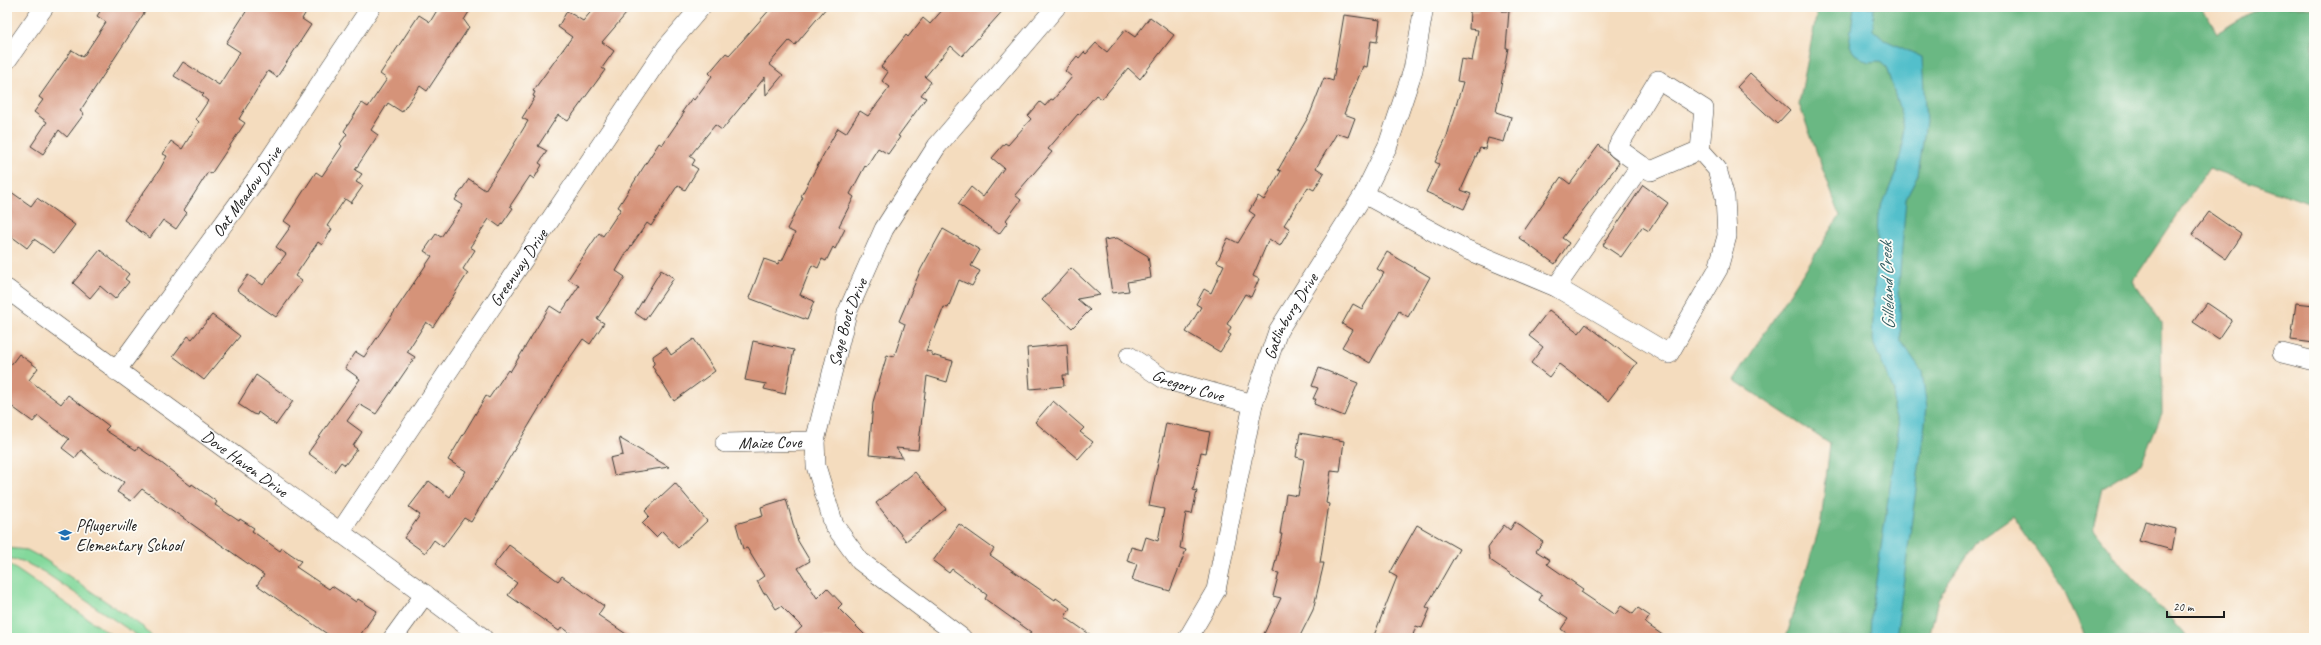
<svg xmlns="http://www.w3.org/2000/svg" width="2321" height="645" font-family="Caveat,sans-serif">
<rect width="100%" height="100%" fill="#fdfcf7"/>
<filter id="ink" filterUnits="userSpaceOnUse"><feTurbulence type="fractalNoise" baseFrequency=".025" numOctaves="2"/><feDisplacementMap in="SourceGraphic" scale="8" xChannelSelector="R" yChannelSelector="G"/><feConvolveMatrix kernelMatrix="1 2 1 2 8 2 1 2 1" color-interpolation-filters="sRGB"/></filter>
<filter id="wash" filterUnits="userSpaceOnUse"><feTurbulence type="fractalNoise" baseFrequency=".012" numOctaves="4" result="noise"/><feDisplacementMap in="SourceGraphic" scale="16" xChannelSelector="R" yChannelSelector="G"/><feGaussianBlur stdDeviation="0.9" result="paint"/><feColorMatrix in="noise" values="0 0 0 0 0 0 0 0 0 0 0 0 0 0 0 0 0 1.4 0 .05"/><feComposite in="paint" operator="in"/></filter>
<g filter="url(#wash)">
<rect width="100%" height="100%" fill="#f4dcbe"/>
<path fill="#83d89b" stroke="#507a5c" d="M7 548 27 550 44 559 143 627 153 638H141L44 572 22 561 7 558Z
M10 565 116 638H7V570Z"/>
<path fill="#6ab883" stroke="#436a50" d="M1818 7H2202L2217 33 2260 7H2314V205L2209 168 2133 281 2161 323 2162 413 2141 464 2102 488 2093 528 2121 565 2183 632 2186 638H2086L2064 590 2013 516 1977 541 1938 599 1929 638H1786L1821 522 1830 444 1734 380 1840 216 1799 104Z"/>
<path fill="#52bfcb" stroke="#376e74" d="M1854 7H1874L1873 30 1883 39 1922 57 1926 122 1918 175 1906 199 1899 285 1901 342 1922 372 1927 408 1896 638H1870L1871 614 1899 426 1893 409 1894 392 1872 340 1878 215 1897 170 1903 144 1902 117 1886 67 1879 61 1868 62 1855 54 1849 46Z"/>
<g id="blocks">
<path fill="#d59379" d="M103 7H148L80 111 84 114 67 137 59 130 43 154 31 146 47 122 34 112 43 100 39 97 72 50 83 57 106 22 97 16Z
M249 7H309L302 19 311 25 277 77 268 71 239 119 245 123 211 174 208 172 184 210 187 213 176 229 163 220 150 238 124 220 160 169 167 156 163 154 171 141 182 149 199 122 196 119 208 101 202 96 204 94 174 76 183 62 219 85 240 52 226 43Z
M439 7H472L464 20 469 27 427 91 420 86 402 112 388 103 371 130 378 135 355 170 362 174 356 182 363 186 351 203 345 199 327 226 332 229 322 245 318 242 295 276 302 281 276 317 237 290 248 275 263 285 286 254 276 247 291 226 284 221 316 172 322 176 342 146 340 144 347 134 344 131 362 103 368 107 387 79 380 74 419 15 430 22Z
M595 7H632L602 42 614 51 602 68 605 70 568 121 558 115 538 146 547 151 539 163 542 165 534 179 530 176 510 206 513 208 500 227 489 219 470 247 475 250 463 269 468 273 433 327 426 322 407 352 415 357 376 414 359 404 347 421 362 432 353 446 357 449 345 465 341 462 334 472 308 453 360 379 345 368 356 352 364 357 432 256 424 251 436 234 441 237 463 205 455 200 469 179 485 190 502 164 528 121 522 118 535 97 533 96 535 92 533 91 572 37 558 27 567 11 583 21Z
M772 7H827L795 45 789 41 769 64 783 75 766 95 765 77 722 130 715 125 690 156 695 160 692 165 698 169 685 190 678 185 651 226 647 223 627 252 616 271 625 277 597 319 604 323 590 344 583 339 565 365 471 522 464 518 443 547 434 540 425 553 404 538 420 515 409 507 429 481 450 497 466 471 448 460 486 396 489 398 508 370 510 372 550 306 561 313 579 286 568 279 599 233 603 236 621 209 618 207 659 143 662 145 684 113 682 112 692 98 694 100 712 76 709 73 726 53 729 55 742 41Z
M945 7H1006L962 56 951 46 925 77 931 82 921 95 926 98 898 136 900 137 888 154 878 148 866 167 865 166 850 194 854 197 839 226 845 229 835 249 833 247 826 261 822 259 818 268 812 265 800 295 814 301 807 320 749 298 764 259 778 264 779 260 782 261 795 233 787 229 803 197 801 196 838 128 846 133 860 111 868 116 890 87 882 81 888 72 881 67 906 35 908 37 923 18 930 24Z
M1478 7H1503L1502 11H1509L1506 48H1508L1496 112 1511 117 1504 142 1488 138 1485 149 1480 148 1461 190 1471 194 1464 209 1426 192 1439 164 1435 162 1447 136 1463 82 1457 81 1461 59 1472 61 1478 30 1469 29 1470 11H1478Z
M1344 15 1380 20 1377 42 1371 41 1367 67 1363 66 1344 114 1355 118 1348 137 1337 133 1316 168 1324 173 1314 190 1308 187 1284 225 1290 229 1280 246 1269 239 1253 276 1259 279 1251 297 1245 294 1227 324 1231 327 1228 333 1231 335 1220 352 1186 332 1201 307 1196 304 1204 289 1211 293 1224 265 1217 262 1228 238 1238 243 1255 215 1249 211 1258 196 1264 200 1281 171 1278 170 1310 114 1324 78 1333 81Z
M1150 17 1174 35 1140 79 1128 68 1102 99 1096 95 1079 115 1078 114 1048 149 1052 152 1015 195 1021 200 1006 220 1008 222 999 234 958 204 971 187 983 197 1004 168 992 158 1005 143 1008 145 1031 119 1028 116 1040 102 1045 106 1051 99 1053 100 1072 77 1065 71 1077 56 1079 58 1084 52 1086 54 1096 43 1107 52 1125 30 1135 37Z
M1750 73 1790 110 1777 124 1737 87Z
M1599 145 1619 163 1562 238 1569 243 1555 264 1519 238 1561 177 1570 184Z
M1643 185 1668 203 1649 231 1642 227 1621 257 1603 245Z
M7 189 31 206 37 198 75 225 54 253 34 239 27 248 7 233Z
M2209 212 2242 235 2226 259 2192 235Z
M943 229 980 250 971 266 980 271 972 286 959 280 948 308 944 307 926 351 932 352V355L953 361 947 382 927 376 918 450 896 448 903 458 869 455 873 402 887 355 894 357 905 324 899 321 921 269Z
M1117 238 1148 256 1151 278 1127 282 1129 291 1112 293 1104 240Z
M100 250 129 274 125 279 129 282 115 299 100 286 90 298 73 283Z
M1387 252 1430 277 1408 317 1399 311 1370 363 1342 347 1352 330 1342 324 1353 304 1362 309 1384 273 1377 269Z
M1071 268 1100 295 1077 299 1090 310 1072 328 1042 300Z
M661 270 674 278 645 320 635 313Z
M2207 303 2232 320 2219 339 2193 322Z
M2296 303 2314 305V343L2291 340Z
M1549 310 1579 333 1586 324 1637 363 1608 401 1559 364 1549 377 1531 363 1543 347 1529 336Z
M212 315 240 336 204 380 173 356 188 336 192 339Z
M694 339 715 371 674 401 652 366 654 364 653 356 666 347 671 355Z
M753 341 794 350 785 394 764 389 766 384 745 380Z
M1067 344 1069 375H1063L1064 386 1030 389 1027 348Z
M19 354 38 368 29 380 61 404 68 395 109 426 105 430 136 450 138 447 160 462 191 486 192 484 217 502 215 505 239 521 240 519 254 528 252 531 280 551 282 548 301 561 296 567 329 589 332 586 356 602 358 599 377 611 358 638H333L257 585 264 575 142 489 131 501 117 492 124 482 103 469 81 450 75 458 62 448 69 439 38 416 33 422 7 403V370Z
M1319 368 1358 383 1344 416 1314 404 1316 399H1313L1318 388 1312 386Z
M256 375 293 401 276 425 258 412 257 415 253 414 238 404Z
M1053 401 1084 428 1080 432 1093 442 1078 459 1035 422Z
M1166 423 1210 432 1206 453 1201 452 1193 490 1197 491 1192 514 1186 513 1180 548 1186 550 1170 591 1132 580 1137 564 1127 561 1131 547 1142 550 1146 537 1158 541 1164 509 1149 506Z
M1300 433 1344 441 1340 472 1331 471 1326 503 1329 504 1320 563H1324L1313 610 1299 638H1262L1281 598 1273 596 1279 573 1273 572 1282 534H1280L1286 494 1298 496 1304 459 1296 457Z
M619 438 669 467 614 475 610 458 623 455Z
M915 472 946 509 906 541 876 503Z
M675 483 707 521 678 548 662 531 656 537 642 523 649 516 645 511Z
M786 499 798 541 810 561 798 568 817 598 827 588 842 604 838 608 868 638H790L802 627 781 606 776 609 766 593 764 594 757 581 764 576 747 548 743 549 736 524 763 516 761 507Z
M2145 521 2176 529 2172 550 2139 541Z
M1515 522 1543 542 1536 551 1550 560 1547 564 1583 589 1581 592 1615 615 1621 606 1633 614 1638 608 1650 616 1645 623 1667 638H1573L1561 629 1568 619 1539 600 1542 595 1490 560 1488 547 1504 525 1510 530Z
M959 524 994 549 990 555 1055 600 1056 598 1070 608 1065 617 1095 638H1027L1031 632 985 599 987 595 952 569 949 573 933 561Z
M1417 525 1459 549 1426 607 1430 609 1422 628 1416 626 1412 638H1373L1397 577 1390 573Z
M509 545 558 581 562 576 604 606 598 615 632 638H577L562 627 559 631 508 595 517 583 493 566Z"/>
</g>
</g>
<g filter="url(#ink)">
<use href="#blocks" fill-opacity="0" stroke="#3c3934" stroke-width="1"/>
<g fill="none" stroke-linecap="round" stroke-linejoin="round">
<g stroke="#3c3934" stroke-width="20">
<g id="minor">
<path d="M7 60 44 7"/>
<path d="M1364 194 1465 249 1556 287 1669 354 1718 269 1727 236 1725 197 1717 169 1700 150"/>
<path d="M1556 287 1641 165 1617 148 1658 80 1704 109 1700 150 1651 171 1641 165"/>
<path id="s1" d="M7 289C164 407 326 519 483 638"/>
<path d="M2282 353 2314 361"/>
<path id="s2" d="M1129 356 1164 379 1253 404"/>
<path id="s3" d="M116 371 257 178 371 7"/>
<path id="s4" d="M725 443 815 441"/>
<path id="s5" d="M340 532 666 48 701 7"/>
<path d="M393 638 425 594"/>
<path id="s6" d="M962 638 860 561 834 525 816 466 815 441 847 313 884 229 937 146 1056 7"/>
<path id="s7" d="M1188 638 1216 590 1253 404 1278 331 1364 194 1388 145 1413 70 1424 7"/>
</g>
</g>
<use href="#minor" stroke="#fff" stroke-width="19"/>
</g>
</g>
<defs>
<g id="school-bare" transform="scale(1.08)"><path d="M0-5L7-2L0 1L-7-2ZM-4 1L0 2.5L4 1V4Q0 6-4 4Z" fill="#1f6fb2" stroke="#fdfcf7" stroke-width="2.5" paint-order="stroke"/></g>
</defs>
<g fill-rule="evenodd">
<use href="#school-bare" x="65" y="535"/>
</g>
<g text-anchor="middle" stroke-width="3.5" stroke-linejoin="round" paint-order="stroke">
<g font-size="17" fill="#1c1c1c" stroke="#fdfcf7">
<text dy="6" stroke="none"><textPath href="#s3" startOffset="222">Oat Meadow Drive</textPath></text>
<text dy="6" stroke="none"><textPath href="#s5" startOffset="319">Greenway Drive</textPath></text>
<text dy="6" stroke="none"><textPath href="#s7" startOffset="341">Gatlinburg Drive</textPath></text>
<text dy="6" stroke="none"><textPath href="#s6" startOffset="382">Sage Boot Drive</textPath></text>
<text dy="6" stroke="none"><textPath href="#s2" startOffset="67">Gregory Cove</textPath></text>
<text dy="6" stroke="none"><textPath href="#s4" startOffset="45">Maize Cove</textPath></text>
<text dy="6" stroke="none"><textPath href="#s1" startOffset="295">Dove Haven Drive</textPath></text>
</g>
<g font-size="17" fill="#1c1c1c" stroke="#fdfcf7" text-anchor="start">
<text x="76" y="531">Pflugerville<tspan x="76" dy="20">Elementary School</tspan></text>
</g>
<g font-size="18" font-style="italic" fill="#325d62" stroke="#fdfcf7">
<text transform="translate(1887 286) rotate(-92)" y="6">Gilleland Creek</text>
</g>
</g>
<rect width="2321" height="645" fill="none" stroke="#fdfcf7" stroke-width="24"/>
<path d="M2167 611v6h57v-6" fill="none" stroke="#1c1c1c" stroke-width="2"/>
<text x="2173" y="611" font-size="12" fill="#1c1c1c" stroke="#fdfcf7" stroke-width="3" paint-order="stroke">20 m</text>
</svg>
